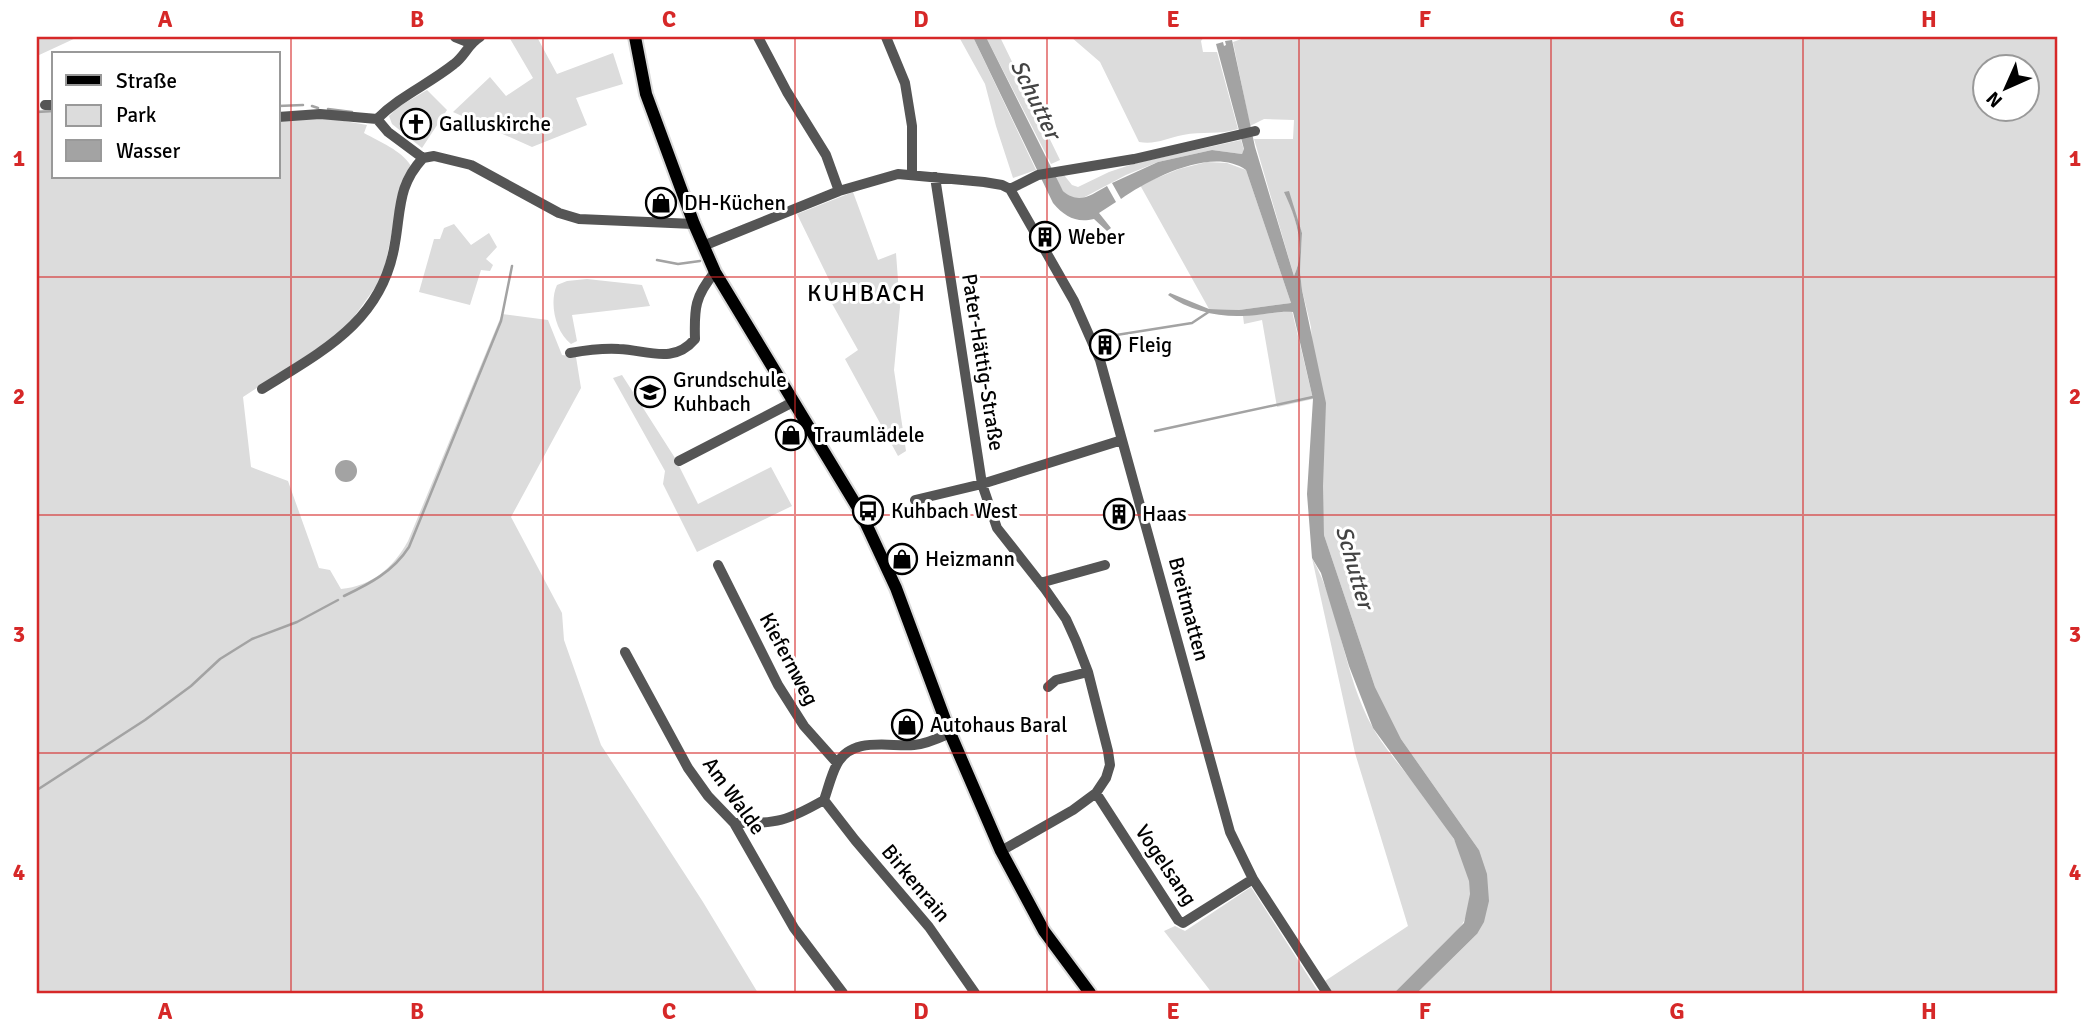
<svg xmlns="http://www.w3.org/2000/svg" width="2094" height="1030" font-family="Signika,sans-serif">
<rect width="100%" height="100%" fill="#fff"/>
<path fill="#dcdcdc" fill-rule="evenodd" d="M37 37H78L37 56Z
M509 37H537L557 74 613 53 623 84 576 98 587 125 532 147 453 112 490 77 506 96 533 78Z
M959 37H973L1036 170 1013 178 996 126 985 84Z
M986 37H1000L1060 160 1051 164Z
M1071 37H1204L1201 41 1203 52H1217L1238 129C1220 135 1202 131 1183 135 1167 138 1156 145 1139 142L1100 62Z
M1247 37H2057V992L1417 993 1477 934 1479 850 1401 739 1375 687 1324 535 1311 327 1302 290 1300 272 1302 233 1288 196C1296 222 1306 250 1294 276L1254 139H1293L1294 120 1264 119 1250 126 1233 42ZM1986 66H2028V108H1986Z
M427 90 447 110 422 148 392 124 389 116 398 107Z
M54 109V177H278V120L327 118 367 125 364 133C380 142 401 150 411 166L402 180 385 267 379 282 344 331 243 397 251 467 288 481 319 568 330 570 341 589C372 586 393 568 408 541L502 314 548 320 562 355 576 357 581 388 511 517 562 613 564 640 601 745 703 902 758 993H37V110Z
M1241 140 1244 150 1242 154 1212 150 1158 162 1126 175 1081 199 1070 197 1063 191 1055 178 1064 175 1072 185 1078 187 1109 172 1136 163Z
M1207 162 1227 163 1246 170 1291 303 1239 310 1209 309 1140 185 1179 169Z
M853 192 878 260 896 253 900 307 894 370 906 451 898 456 845 359 858 350 830 300 837 296 797 214Z
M454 224 471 245 489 233 497 247 486 259 493 265 490 271 481 270 470 305 419 292 434 239H440L444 228Z
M587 279 642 285 650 306 572 315 577 341 571 344C555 332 549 302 557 285L567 281Z
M1292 311 1313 399 1277 407 1262 320 1244 324 1243 316Z
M622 375 675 458 698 504 771 467 792 506 697 552 663 484 665 471 613 378Z
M1312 558C1341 610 1343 675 1373 728 1402 780 1495 853 1464 921 1461 928 1452 935 1446 941 1429 958 1411 976 1394 993H1333L1325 981 1408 926 1355 753Z
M1251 887 1319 993H1212L1164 931 1175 926 1185 931Z"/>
<path fill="#a3a3a3" d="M973 37H986L1063 191C1079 205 1091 195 1107 186L1116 202 1099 213 1111 228 1107 231 1094 219C1076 223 1065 217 1053 203Z
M1232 40 1255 147 1294 276C1307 248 1295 215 1284 192L1289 191 1302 233 1300 272 1302 290 1326 403 1323 486 1324 535 1375 687 1401 739 1479 850 1487 874 1489 901 1484 922 1477 934 1417 993H1394L1464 923 1470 894 1469 881 1454 839 1373 728 1349 666 1321 573 1312 558 1307 494 1313 399 1293 312C1276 311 1259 316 1242 316 1217 317 1188 310 1168 295L1170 293 1209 309 1239 310 1291 303 1246 170C1212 146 1150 179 1121 199L1112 183 1158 162 1212 150 1242 154 1244 149 1216 44 1223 42 1224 46 1226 45 1225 41Z
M335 471a11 11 0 1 1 22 0a11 11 0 1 1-22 0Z"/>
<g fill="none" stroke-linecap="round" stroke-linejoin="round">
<path stroke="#a3a3a3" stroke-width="2.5" d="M278 106 303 105
M312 106 318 108
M328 109 352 112
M37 112 54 111
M657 260 678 264 700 261
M1110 336 1192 323 1210 311
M1155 431 1313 397
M344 596C369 584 393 572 409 547L501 321 512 266
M37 790 145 720 191 686 220 659 252 639 297 622 338 600"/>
<g stroke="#dbdbdb" stroke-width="16">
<path id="major" d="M635 37 646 94 694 224 715 272 861 513 896 588 950 733 1001 851 1044 931 1090 993"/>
</g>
<path stroke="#555" stroke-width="10" d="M455 37 470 43
M758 37 787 92 826 155 839 191
M886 37 905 83 912 126V173
M45 105H54
M278 117 320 114 377 119 388 132 423 158 434 156 471 165 559 213 579 219 694 224
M377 119C400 96 429 84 454 64 465 56 468 44 480 37
M935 177 982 484 997 528 1045 589 1066 619 1076 641 1088 672 1108 751 1110 765 1106 778 1096 793 1073 810 1001 851
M1010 189 1074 301 1100 360 1230 832 1253 879 1327 993
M1010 189 1038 175 1134 159 1255 131
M703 246 839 191 898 174 984 182 1002 185 1010 189
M570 353C587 350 602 348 619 349 647 350 673 365 695 339 694 308 695 296 715 272
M262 389C323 351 383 321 395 243 401 208 398 185 423 158
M679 461 793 402
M915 500 982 484 1122 440
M718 565 778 685 804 726 837 763
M1040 583 1105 565
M625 652 688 768 708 796 734 823 794 928 843 993
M1048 687 1056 680 1088 672
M1096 793 1178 920 1183 923 1253 879
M824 800 855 840 929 927 975 993
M734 823C777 824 787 821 824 800 828 789 831 775 837 764 852 736 889 747 914 745 927 744 939 738 950 733"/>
<use href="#major" stroke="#000" stroke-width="12"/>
</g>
<path fill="none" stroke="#d62828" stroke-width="2" stroke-opacity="0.55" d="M291 37V993M543 37V993M795 37V993M1047 37V993M1299 37V993M1551 37V993M1803 37V993M37 277H2057M37 515H2057M37 753H2057"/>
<defs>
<g id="church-ring" transform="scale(1.575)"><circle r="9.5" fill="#fff" stroke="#000" stroke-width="1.5"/><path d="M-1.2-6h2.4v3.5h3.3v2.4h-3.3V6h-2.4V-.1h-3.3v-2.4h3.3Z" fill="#000"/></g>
<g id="shop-ring" transform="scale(1.575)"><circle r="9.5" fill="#fff" stroke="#000" stroke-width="1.5"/><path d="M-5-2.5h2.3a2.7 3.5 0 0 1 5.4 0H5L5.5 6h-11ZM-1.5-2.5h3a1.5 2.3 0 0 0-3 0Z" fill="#000"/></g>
<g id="building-ring" transform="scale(1.575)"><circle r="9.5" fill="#fff" stroke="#000" stroke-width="1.5"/><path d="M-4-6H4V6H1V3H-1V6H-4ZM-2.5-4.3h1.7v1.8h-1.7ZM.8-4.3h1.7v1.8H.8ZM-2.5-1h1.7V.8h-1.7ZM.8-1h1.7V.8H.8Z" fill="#000"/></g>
<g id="school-ring" transform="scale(1.575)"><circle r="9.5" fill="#fff" stroke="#000" stroke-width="1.5"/><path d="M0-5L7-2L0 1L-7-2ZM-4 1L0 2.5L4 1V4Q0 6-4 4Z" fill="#000"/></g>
<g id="bus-ring" transform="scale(1.575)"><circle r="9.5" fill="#fff" stroke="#000" stroke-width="1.5"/><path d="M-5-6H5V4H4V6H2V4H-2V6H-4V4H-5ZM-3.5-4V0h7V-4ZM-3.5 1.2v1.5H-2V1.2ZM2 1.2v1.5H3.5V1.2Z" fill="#000"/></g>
</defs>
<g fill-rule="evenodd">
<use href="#church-ring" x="416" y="124"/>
<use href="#shop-ring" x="661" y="203"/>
<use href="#building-ring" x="1045" y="237"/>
<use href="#building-ring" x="1105" y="345"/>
<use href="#school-ring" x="650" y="392"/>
<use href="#shop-ring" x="791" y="435"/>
<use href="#bus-ring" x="868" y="511"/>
<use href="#building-ring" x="1119" y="514"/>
<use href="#shop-ring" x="902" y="559"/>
<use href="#shop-ring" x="907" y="725"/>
</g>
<g text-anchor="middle" stroke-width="6" stroke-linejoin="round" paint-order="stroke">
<g font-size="21" fill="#000" stroke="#fff" text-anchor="start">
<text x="439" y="131">Galluskirche</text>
<text x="684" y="210">DH-Küchen</text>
<text x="1068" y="244">Weber</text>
<text x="1128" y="352">Fleig</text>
<text x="673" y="387">Grundschule<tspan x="673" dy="24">Kuhbach</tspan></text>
<text x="814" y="442">Traumlädele</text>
<text x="891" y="518">Kuhbach West</text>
<text x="1142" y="521">Haas</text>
<text x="925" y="566">Heizmann</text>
<text x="930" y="732">Autohaus Baral</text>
</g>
<g font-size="21" fill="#000" stroke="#fff">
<text transform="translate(983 362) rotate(81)" y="7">Pater-Hättig-Straße</text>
<text transform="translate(1189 609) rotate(75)" y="7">Breitmatten</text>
<text transform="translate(789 659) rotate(62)" y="7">Kiefernweg</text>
<text transform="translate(734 796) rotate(54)" y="7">Am Walde</text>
<text transform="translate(1166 865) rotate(56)" y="7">Vogelsang</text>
<text transform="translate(916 883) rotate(50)" y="7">Birkenrain</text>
</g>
<g font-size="23" font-style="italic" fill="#444" stroke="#fff">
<text transform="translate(1036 99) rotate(64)" y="8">Schutter</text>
<text transform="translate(1355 567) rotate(74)" y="8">Schutter</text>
</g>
<g font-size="24" letter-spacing="2" fill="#000" stroke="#fff">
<text x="867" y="301">KUHBACH</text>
</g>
</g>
<rect width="2094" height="1030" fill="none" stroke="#ffffff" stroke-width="77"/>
<rect x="52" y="52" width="228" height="126" fill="#ffffff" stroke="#999999" stroke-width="2"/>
<rect x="66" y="75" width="35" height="10" fill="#000000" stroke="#999999" stroke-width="2"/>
<text x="116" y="88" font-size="21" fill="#000000">Straße</text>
<rect x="66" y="105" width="35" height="21" fill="#dcdcdc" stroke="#999999" stroke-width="2"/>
<text x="116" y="122" font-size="21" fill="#000000">Park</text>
<rect x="66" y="140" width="35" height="21" fill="#a3a3a3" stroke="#999999" stroke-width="2"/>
<text x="116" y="158" font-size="21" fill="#000000">Wasser</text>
<g transform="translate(2006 88) rotate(225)"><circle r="33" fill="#ffffff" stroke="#999999" stroke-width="2"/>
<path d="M0-5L12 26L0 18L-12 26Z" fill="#000000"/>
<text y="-10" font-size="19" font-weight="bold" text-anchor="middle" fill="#000000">N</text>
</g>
<rect x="38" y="38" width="2018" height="954" fill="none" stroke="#d62828" stroke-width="2.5"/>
<g font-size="23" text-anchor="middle" font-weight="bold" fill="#d62828">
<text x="165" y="27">A</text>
<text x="417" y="27">B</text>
<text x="669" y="27">C</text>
<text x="921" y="27">D</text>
<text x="1173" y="27">E</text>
<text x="1425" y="27">F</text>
<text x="1677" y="27">G</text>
<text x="1929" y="27">H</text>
<text x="19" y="166">1</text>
<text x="2075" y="166">1</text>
<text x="19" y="404">2</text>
<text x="2075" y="404">2</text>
<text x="19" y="642">3</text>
<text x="2075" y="642">3</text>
<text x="19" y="880">4</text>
<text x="2075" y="880">4</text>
<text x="165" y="1019">A</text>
<text x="417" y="1019">B</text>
<text x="669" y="1019">C</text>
<text x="921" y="1019">D</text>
<text x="1173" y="1019">E</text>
<text x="1425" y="1019">F</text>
<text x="1677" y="1019">G</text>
<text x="1929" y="1019">H</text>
</g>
</svg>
